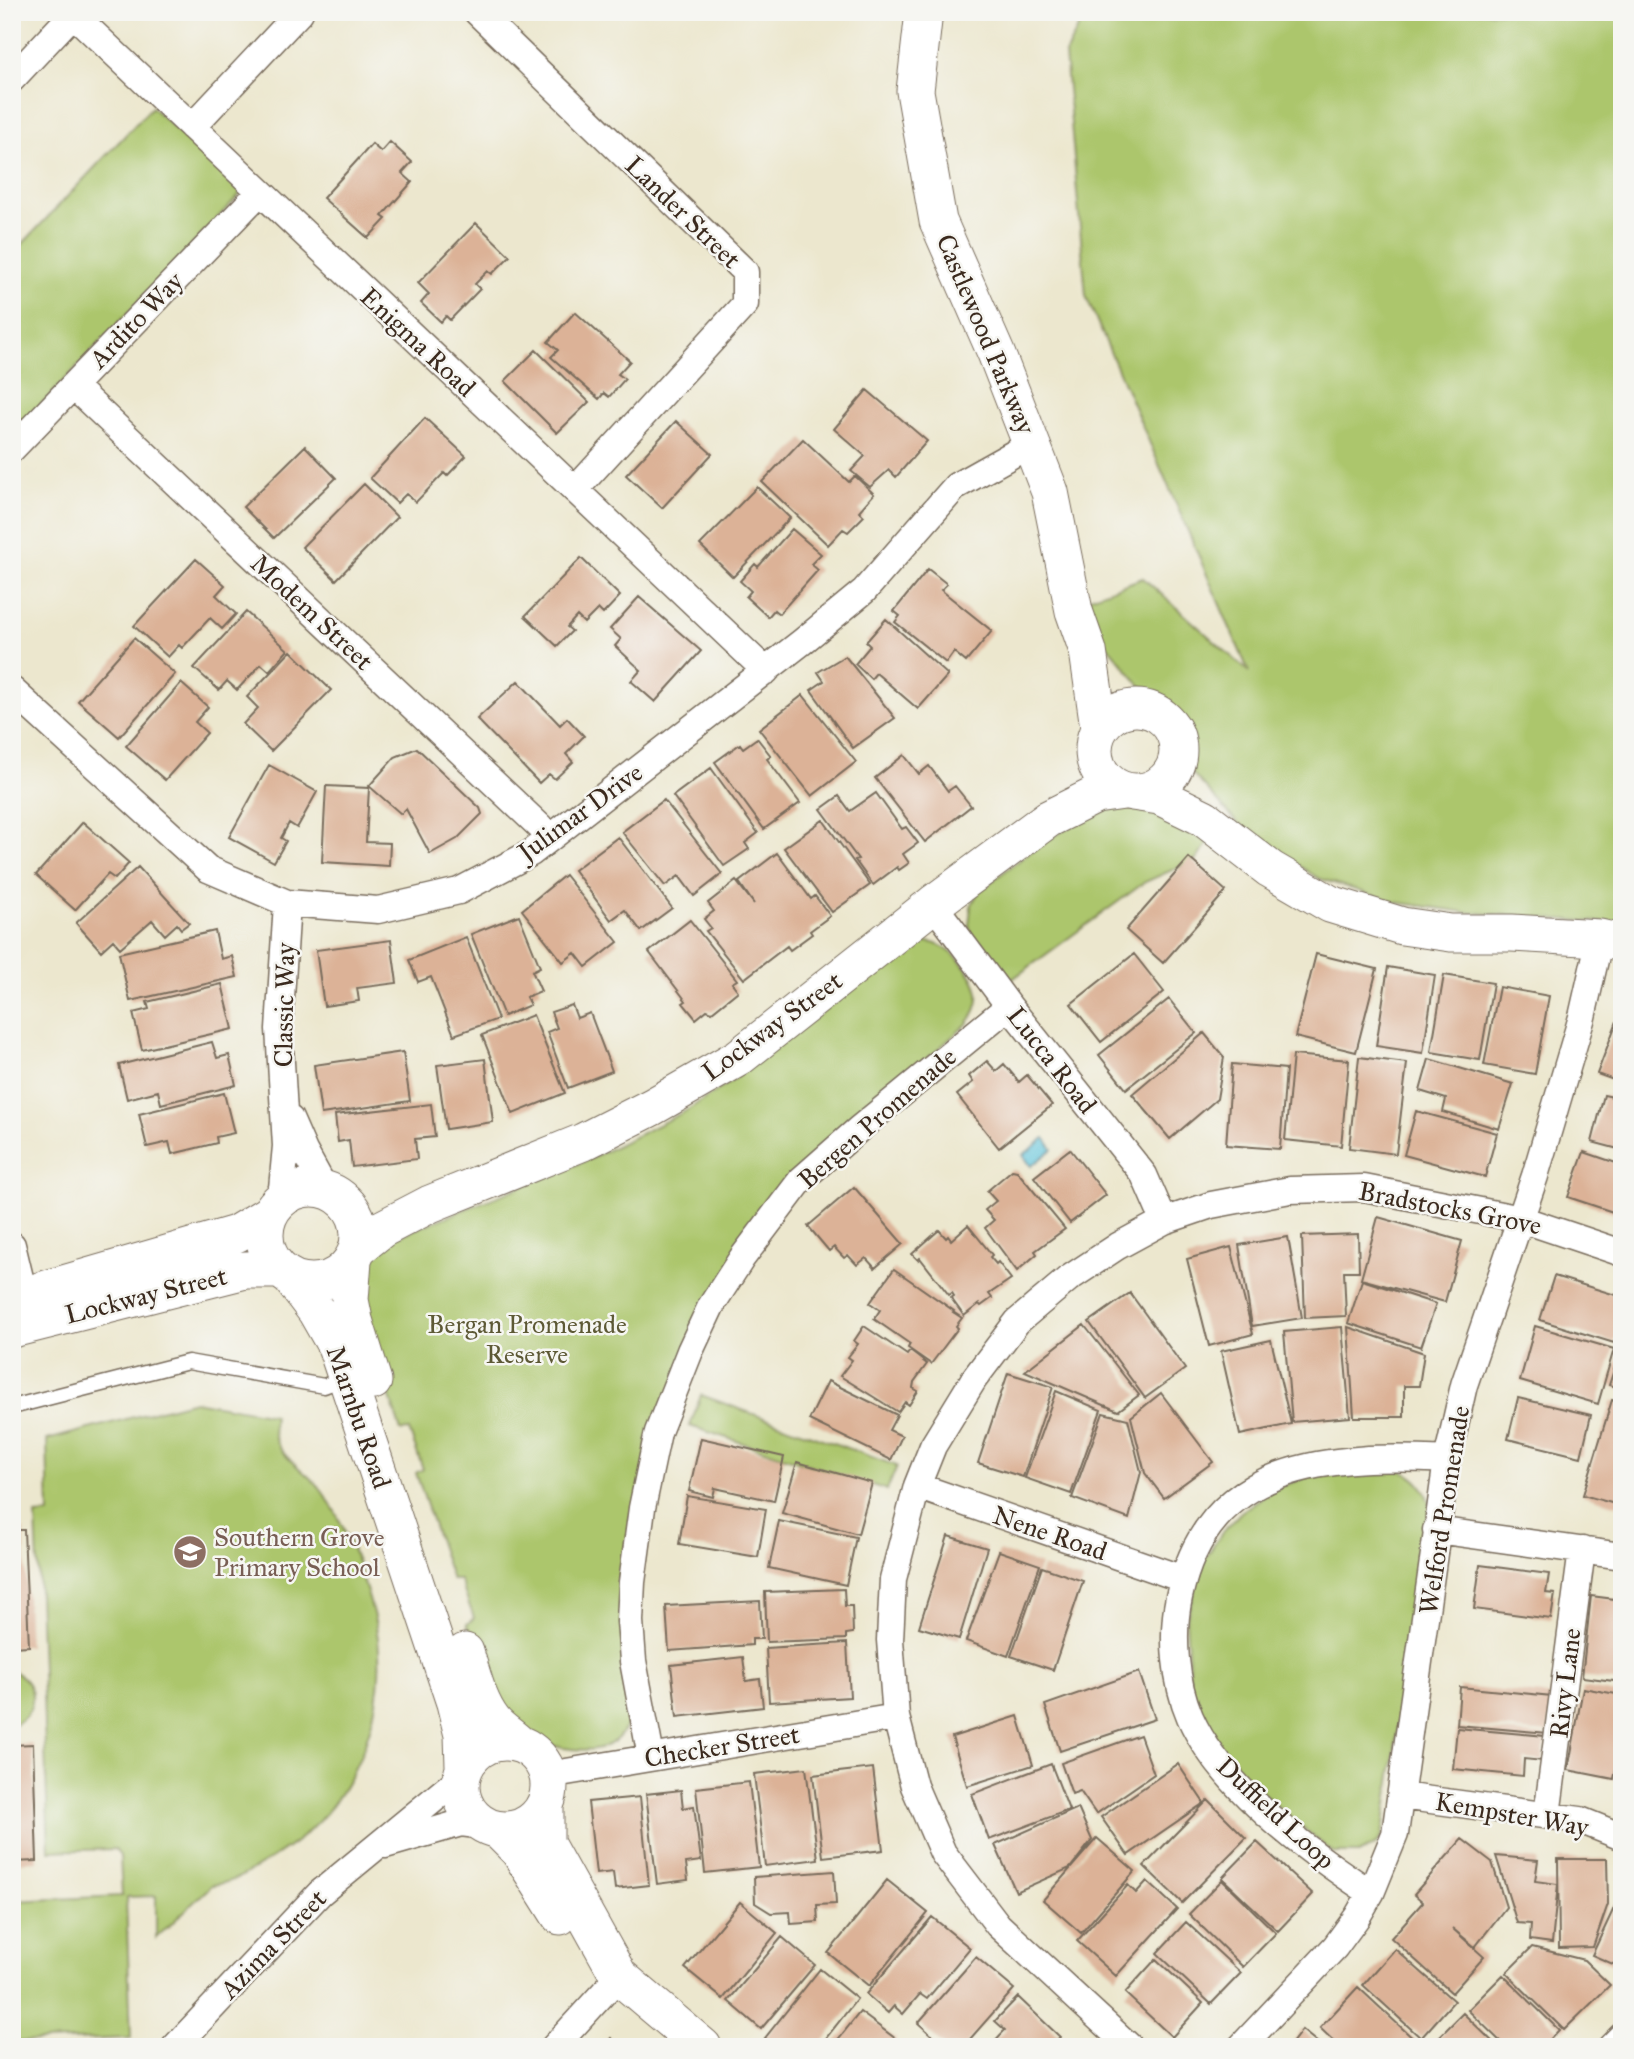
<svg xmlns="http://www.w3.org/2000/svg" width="1634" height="2059" font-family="'IM FELL Great Primer',serif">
<rect width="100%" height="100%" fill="#f6f6f2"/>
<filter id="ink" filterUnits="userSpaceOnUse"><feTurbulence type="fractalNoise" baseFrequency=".0143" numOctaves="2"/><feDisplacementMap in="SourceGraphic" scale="14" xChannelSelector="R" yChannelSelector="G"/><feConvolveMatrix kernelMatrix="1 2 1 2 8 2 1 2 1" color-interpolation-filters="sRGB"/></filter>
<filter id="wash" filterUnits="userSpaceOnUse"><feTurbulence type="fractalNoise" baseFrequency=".00686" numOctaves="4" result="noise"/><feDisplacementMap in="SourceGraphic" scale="28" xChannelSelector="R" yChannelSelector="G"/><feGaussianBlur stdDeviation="1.57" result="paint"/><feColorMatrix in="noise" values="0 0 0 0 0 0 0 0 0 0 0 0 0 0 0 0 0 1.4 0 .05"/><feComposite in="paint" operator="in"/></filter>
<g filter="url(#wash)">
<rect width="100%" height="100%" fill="#ece7ce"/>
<path fill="#acc66c" stroke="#747845" stroke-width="2" d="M1086 12H1622V925L1612 923 1465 912 1394 902 1318 878 1245 831 1192 773 1181 724 1162 700 1141 686 1105 643 1087 598 1143 578 1249 672 1086 296 1065 54Z
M152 107 242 192 12 436V255Z
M1111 803 1170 815 1208 843 1197 859 1145 882 1007 983 974 940 969 925 971 906 979 891 1042 843Z
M929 942C943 945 952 952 962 963 980 985 985 1000 967 1024L797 1171 647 1439 631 1707C626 1746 600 1754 564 1748 554 1746 543 1744 533 1739 525 1734 515 1725 509 1717 491 1696 476 1650 467 1624L474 1618 460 1580H452L416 1473 423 1469 409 1430 401 1431 369 1333 363 1261 381 1243 590 1159 684 1112 728 1084 902 950 914 944Z
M701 1395 897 1466 887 1490 690 1426Z
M194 1401 274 1415C267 1455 302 1464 322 1491 346 1523 362 1574 373 1613 393 1687 365 1780 308 1832 296 1843 283 1851 269 1860 252 1871 233 1883 212 1885L156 1938V1896L126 1897 131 2038 12 2042V1901L122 1896 120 1856 115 1849 49 1851 36 1515 49 1514 47 1440Z
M1400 1470C1417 1478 1426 1488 1430 1507L1382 1837 1375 1845 1359 1853H1334L1296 1823 1238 1771 1210 1732 1190 1683 1186 1620 1203 1562 1223 1531 1241 1512 1274 1489 1310 1476Z
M12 1671C39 1682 39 1715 12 1725Z"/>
<path fill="#5ec4dc" stroke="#4c777d" stroke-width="2" d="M1045 1138 1053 1149 1031 1166 1023 1155Z"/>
<g id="blocks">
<path fill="#dcb297" d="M390 142 412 162 402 173 412 182 382 216 386 219 368 238 323 198 372 144 381 152Z
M476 223 510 256 492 274 488 271 475 284 480 289 450 320 446 316 441 322 421 303 429 294 418 283Z
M575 312 630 361 618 374 625 379 609 397 604 393 599 399 551 357 558 350 548 342Z
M536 350 589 402 557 433 505 381Z
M867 390 927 441 896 477 889 470 870 487 851 471 865 456 834 429Z
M425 418 466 456 447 476 444 473 416 502 406 494 397 503 370 478Z
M676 421 712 454 662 508 626 475Z
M803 439 849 482 855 476 874 494 859 511 864 516 848 532 843 529 828 545 762 482Z
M305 446 336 478 274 538 243 507Z
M364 484 397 517 336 580 302 547Z
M757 487 790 518 733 577 700 545Z
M792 529 821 554 811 564 818 570 779 614 774 610 768 617 746 597 751 591 740 581 755 564 758 567Z
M581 558 620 596 603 614 598 609 584 623 577 616 567 627 572 631 557 646 525 616Z
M196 559 225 585 216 595 236 614 222 629 210 618 182 648 179 645 168 657 134 626Z
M928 569 947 584 941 590 992 631 966 662 954 652 946 663 895 622 900 616 894 611Z
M639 597 701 651 655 702 631 681 641 670 615 646 621 639 610 629Z
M246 612 288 650 269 671 261 664 237 690 227 681 219 690 194 668Z
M886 619 948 675 918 709 876 673 871 679 855 664 870 646 866 642Z
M134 638 175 674 119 737 78 701Z
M291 651 331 690 271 751 243 724 258 708 247 697Z
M845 656 895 718 853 748 811 690 824 681 818 672Z
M518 681 560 725 567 718 584 736 566 754 573 762 555 779 549 774 539 783 477 719Z
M181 683 208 707 195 722 207 733 165 780 126 746Z
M803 695 856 762 812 796 759 729Z
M757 738 771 756 767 759 800 803 764 829 715 762 740 744 743 748Z
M417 748 480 808 482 814 457 839 430 854 406 809 401 814 369 786 395 757Z
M904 755 919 774 929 766 948 791 955 786 971 806 925 842 875 778Z
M269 765 317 792 297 828 289 823 281 838 286 841 274 862 229 837Z
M711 768 758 833 745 843 749 849 724 866 673 796Z
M326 786 369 788 366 842 390 843 389 866 322 862Z
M876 793 902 829 906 827 918 843 903 854 909 863 899 870 897 867 873 885 855 860 858 859 821 809 839 796 850 811Z
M664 800 722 874 694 896 679 876 665 886 622 832Z
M823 820 870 885 832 912 784 848Z
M83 822 129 863 115 879 108 874 75 910 36 875Z
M618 837 672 908 641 931 625 910 611 920 574 870Z
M777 853 811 899 815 896 830 916 810 931 812 934 790 950 787 946 744 979 706 931 711 928 704 919 714 911 708 903 736 881 754 904 739 882Z
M1189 858 1226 891 1163 963 1126 930Z
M138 867 189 923 181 929 177 924 165 935 152 920 120 948 113 940 101 951 76 923Z
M565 875 618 942 586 967 575 953 563 962 522 910Z
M519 915 540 967 532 971 541 991 526 997 530 1005 504 1016 471 934Z
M690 920 737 980 732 983 738 991 712 1012 707 1010 696 1019 683 1003 686 1001 649 952Z
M215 931 221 959 232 956 237 977 130 1001 119 953Z
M466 937 498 1019 454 1035 431 977 418 982 409 960Z
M391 940 397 983 357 988 359 1001 324 1006 316 950Z
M1134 954 1164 992 1101 1042 1071 1004Z
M1316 954 1377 969 1356 1052 1295 1037Z
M1388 967 1435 975 1423 1053 1376 1046Z
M1444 975 1493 983 1480 1060 1431 1052Z
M222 984 233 1029 142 1050 133 1013 149 1009 147 1002Z
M1499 987 1549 996 1535 1074 1484 1065Z
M1169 999 1196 1033 1126 1089 1099 1055Z
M572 1005 577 1018 590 1013 612 1071 568 1088 547 1032 557 1028 551 1012Z
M1622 1008V1083L1597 1074Z
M533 1015 565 1093 513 1114 482 1035Z
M1204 1033 1224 1057 1217 1099 1170 1139 1132 1094Z
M212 1042 217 1058 229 1055 236 1085 161 1104 158 1091 127 1099 119 1065Z
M403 1052 410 1101 321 1114 314 1065Z
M1293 1055 1349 1060 1341 1146 1285 1140Z
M1359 1057 1407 1063 1396 1154 1349 1148Z
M485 1059 493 1122 446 1129 437 1065Z
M1429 1059 1513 1084 1499 1129 1443 1112 1446 1099 1420 1091Z
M987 1061 996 1071 1004 1064 1019 1082 1027 1075 1052 1105 999 1148 957 1095 973 1082 969 1076Z
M1232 1064 1286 1069 1280 1149 1226 1145Z
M224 1093 234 1133 216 1137 217 1143 172 1154 169 1142 147 1147 139 1114Z
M1604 1095 1622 1099V1150L1592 1142Z
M431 1104 435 1137 415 1139 417 1159 352 1167 349 1140 338 1142 335 1115Z
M1416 1111 1497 1133 1485 1177 1404 1155Z
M1070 1149 1106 1195 1070 1223 1034 1177Z
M1584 1152 1622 1165V1215L1568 1197Z
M1012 1170 1017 1171 1065 1229 1035 1251 1037 1254 1017 1271 985 1228 994 1220 985 1210 996 1201 987 1191Z
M854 1187 903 1244 875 1268 866 1258 857 1265 848 1255 844 1258 834 1247 829 1251 808 1226Z
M1378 1217 1462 1241 1445 1302 1361 1279Z
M968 1225 992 1255 990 1257 996 1264 998 1262 1011 1279 989 1294 992 1298 981 1306 979 1304 964 1316 951 1298 954 1296 952 1293 949 1295 920 1258 918 1260 912 1254 939 1230 946 1238 948 1236 951 1240Z
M1358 1234 1359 1271H1344L1346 1316 1305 1318 1302 1236Z
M1288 1237 1302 1318 1252 1326 1239 1245Z
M1231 1247 1253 1334 1209 1346 1187 1259Z
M894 1269 954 1311 953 1312 962 1318 956 1326 958 1328 931 1364 908 1348 910 1344 874 1319 880 1310 870 1303Z
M1554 1276 1622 1297V1319L1614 1343 1540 1320Z
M1362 1280 1436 1304 1421 1347 1348 1323Z
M1130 1293 1185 1369 1145 1398 1089 1322Z
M1084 1325 1139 1395 1118 1411 1025 1371Z
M864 1326 907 1355 910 1351 927 1364 914 1382 913 1388 918 1391 909 1405 905 1402 898 1412 840 1376 852 1360 848 1357 858 1344 854 1341Z
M1535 1326 1614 1349 1598 1404 1520 1381Z
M1342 1327 1350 1417 1292 1422 1284 1332Z
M1348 1327 1424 1353 1419 1386H1404V1417H1354Z
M1271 1340 1291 1424 1240 1435 1221 1351Z
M1621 1349H1622V1389L1609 1385Z
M1008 1373 1053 1387 1023 1477 978 1463Z
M828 1381 897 1415 889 1430 902 1436 891 1460 809 1420Z
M1056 1391 1101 1410 1071 1494 1025 1478Z
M1161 1393 1213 1462 1164 1498 1145 1473 1131 1417Z
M1518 1398 1591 1415 1581 1457 1508 1439Z
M1612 1400 1622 1403V1506L1583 1495Z
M1103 1413 1128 1419 1141 1472 1129 1519 1072 1498Z
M701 1438 784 1457 774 1501 715 1488 713 1497 689 1491Z
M797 1462 872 1483 858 1534 782 1513Z
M687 1496 766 1509 758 1557 679 1544Z
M779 1521 856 1537 846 1585 769 1568Z
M12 1530H24L29 1646 12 1647Z
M948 1536 987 1548 959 1639 919 1627Z
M999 1551 1040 1565 1008 1656 966 1641Z
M1480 1565 1549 1574 1546 1593 1555 1594 1551 1619 1474 1609Z
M1042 1567 1083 1581 1053 1670 1011 1656Z
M844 1589 845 1606H852L853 1633 846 1634V1639L767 1642 765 1592Z
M1591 1596 1622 1600V1682L1582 1677Z
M760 1601 762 1639H752V1645L669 1651 666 1606Z
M847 1643 850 1697 769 1702 766 1648Z
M743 1657 746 1681 760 1679 763 1707 677 1717 671 1665Z
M1139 1672 1155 1719 1060 1751 1045 1705Z
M1460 1687 1552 1696 1548 1733 1457 1725Z
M1583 1688 1622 1695V1738L1614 1779 1568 1770Z
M1018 1716 1033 1765 967 1786 952 1737Z
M1457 1728 1545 1736 1543 1761 1524 1759 1523 1776 1453 1769Z
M1140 1735 1154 1774 1096 1814 1080 1791 1072 1794 1061 1763Z
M33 1744 37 1861 12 1862V1745Z
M1051 1764 1069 1810 989 1840 972 1794Z
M1178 1764 1204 1803 1128 1855 1101 1817Z
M806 1768 818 1859 765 1866 754 1774Z
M873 1768 883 1850 823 1857 813 1775Z
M749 1782 759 1867 705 1873 696 1788Z
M681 1790 683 1808 694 1806 701 1861 686 1863 688 1880 657 1884 646 1794Z
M640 1797 649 1885 615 1889 613 1872 596 1874 588 1802Z
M1208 1800 1246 1838 1182 1903 1144 1866Z
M1078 1808 1092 1840 1070 1868 1016 1892 995 1845Z
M1097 1838 1135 1871 1081 1933 1043 1900Z
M1462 1839 1492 1862 1506 1907 1475 1947 1452 1928 1484 1957 1452 1993 1391 1938 1423 1902 1414 1894Z
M1257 1842 1313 1894 1278 1931 1222 1878Z
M1496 1856 1538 1860 1535 1881 1558 1884 1552 1943 1530 1940 1531 1924 1517 1923Z
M1558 1859H1607L1608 1904 1593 1947 1559 1948Z
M834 1871 836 1904 817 1905 818 1922 791 1924 790 1912 771 1913 755 1903 754 1877Z
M887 1880 928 1913 869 1986 828 1953Z
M1222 1880 1276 1933 1243 1967 1189 1914Z
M1147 1881 1177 1909 1116 1976 1077 1941 1128 1885 1136 1893Z
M1622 1891V1968L1592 1955Z
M740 1902 777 1933 723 1999 685 1968Z
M932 1917 970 1948 927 1999 920 1994 903 2014 894 2006 888 2013 866 1994Z
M1186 1922 1241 1973 1211 2004 1157 1953Z
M782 1937 815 1965 761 2029 728 2001Z
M1532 1947 1584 1960 1610 1985 1564 2030 1506 1973Z
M1395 1949 1454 2001 1421 2038 1363 1985Z
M976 1957 1014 1989 963 2047H945L918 2023Z
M1156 1959 1203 2003 1172 2037 1125 1993Z
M820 1969 857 1999 819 2047H777L765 2038Z
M1503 1975 1559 2030 1543 2047H1506L1468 2010Z
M1358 1987 1419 2044 1417 2047H1340L1320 2028Z
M1018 1997 1060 2037 1050 2047H989L1005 2030 995 2021Z
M860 2012 896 2039 890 2047H832Z
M1463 2013 1498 2047H1433L1431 2045Z
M1302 2030 1323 2047H1289Z
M611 2038 622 2047H603Z"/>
</g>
</g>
<g filter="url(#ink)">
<use href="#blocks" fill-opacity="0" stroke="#796c5c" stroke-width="2"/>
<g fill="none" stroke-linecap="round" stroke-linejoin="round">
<g stroke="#796c5c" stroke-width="17">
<path id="lane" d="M12 1407 188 1362 324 1386 345 1378"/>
</g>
<g stroke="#796c5c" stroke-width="29">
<path id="street" d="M71 12 766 671
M477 12 745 272V304L575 490
M12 79 73 14
M192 127 300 12
M73 386 551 837
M12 449 260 192
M12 690 208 869 287 903 378 910 459 891 531 853 802 642 864 591 956 486 1031 444
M933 904 1009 1006 1144 1175 1164 1221
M290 1119 304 1151 325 1189
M281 1199 286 1146 279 1029 287 903
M12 1245 28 1311
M917 1486 1183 1579
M1436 1530 1622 1556
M651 1757 633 1661 630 1621 632 1582 642 1508 658 1432 690 1351 711 1306 742 1258 801 1180 860 1128 1009 1006
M548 1775 896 1717
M1401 1796 1580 1820 1622 1837
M1547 1815 1582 1550
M385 1845 461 1823 485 1826
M1371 1893C1308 1852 1221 1787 1190 1717 1175 1682 1171 1635 1179 1597 1208 1460 1331 1454 1447 1460
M175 2047 320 1893 461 1777
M554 2047 619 1976
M1130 2047 998 1925 943 1853 914 1786 896 1717 890 1640 893 1579 917 1486 933 1446 974 1379 1017 1322 1068 1279 1118 1246 1164 1221 1211 1205 1290 1190 1364 1188 1521 1219 1622 1253
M1241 2047 1335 1947 1357 1917 1371 1893 1395 1834 1447 1460 1464 1385 1535 1176 1582 1017 1600 938
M1611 2047 1622 2036"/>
</g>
<g stroke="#796c5c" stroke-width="39">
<path id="secondary" d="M924 12 915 91 938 221 996 353 1050 492 1074 611 1088 651 1099 727
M1094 750a42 42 0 1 1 84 0a42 42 0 1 1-84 0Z
M1132 792 1159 796 1204 818 1270 869 1330 904 1402 926 1451 933H1512L1600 938 1622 943
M265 1235a47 47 0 1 1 94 0a47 47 0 1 1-94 0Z
M358 1248 382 1229 430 1204 583 1142 652 1107 738 1058 933 904 1048 819 1096 795 1124 791
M353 1260 350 1300 354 1320 373 1381
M291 1278 316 1311 336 1346 455 1703 463 1735 464 1766
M12 1299 236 1234 269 1214
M12 1329 245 1270H280
M465 1652C472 1674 478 1702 493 1721 500 1730 511 1736 519 1744
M461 1786a44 44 0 1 1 88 0a44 44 0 1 1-88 0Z
M545 1806V1843L619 1976 703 2047
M498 1830 519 1851 560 1916"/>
</g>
<use href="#lane" stroke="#fff" stroke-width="14"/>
<use href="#street" stroke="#fff" stroke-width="26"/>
<use href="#secondary" stroke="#fff" stroke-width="37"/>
</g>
</g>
<defs>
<g id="school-disc" transform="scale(1.75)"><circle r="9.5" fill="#8d6e63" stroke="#f6f6f2"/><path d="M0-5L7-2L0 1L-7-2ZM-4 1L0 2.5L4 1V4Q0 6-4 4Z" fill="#fff"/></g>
</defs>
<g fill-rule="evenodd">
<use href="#school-disc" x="190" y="1552"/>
</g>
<g text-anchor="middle" stroke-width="5" stroke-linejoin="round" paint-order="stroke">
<g font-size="26" fill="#3b2a1e" stroke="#f6f6f2">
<text transform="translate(683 212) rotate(44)" y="9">Lander Street</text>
<text transform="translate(136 320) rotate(-46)" y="9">Ardito Way</text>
<text transform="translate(986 334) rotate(67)" y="9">Castlewood Parkway</text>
<text transform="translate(418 342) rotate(43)" y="9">Enigma Road</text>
<text transform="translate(312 612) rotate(43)" y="9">Modem Street</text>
<text transform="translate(580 812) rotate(-36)" y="9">Julimar Drive</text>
<text transform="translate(284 1005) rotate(-89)" y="9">Classic Way</text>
<text transform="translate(772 1026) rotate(-36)" y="9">Lockway Street</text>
<text transform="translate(1052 1060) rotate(52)" y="9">Lucca Road</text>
<text transform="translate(877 1118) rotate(-41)" y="9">Bergen Promenade</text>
<text transform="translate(1450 1208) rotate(11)" y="9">Bradstocks Grove</text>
<text transform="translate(146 1295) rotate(-14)" y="9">Lockway Street</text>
<text transform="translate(359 1417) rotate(71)" y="9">Marnbu Road</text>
<text transform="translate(1444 1510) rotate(-81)" y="9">Welford Promenade</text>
<text transform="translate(1050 1533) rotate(19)" y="9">Nene Road</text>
<text transform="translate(1565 1683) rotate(-83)" y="9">Rivy Lane</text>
<text transform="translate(722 1746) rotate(-9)" y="9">Checker Street</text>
<text transform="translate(1276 1813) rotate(43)" y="9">Duffield Loop</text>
<text transform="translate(1512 1814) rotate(10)" y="9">Kempster Way</text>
<text transform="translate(273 1944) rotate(-46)" y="9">Azima Street</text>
</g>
<g font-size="26" fill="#5d5935" stroke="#f6f6f2">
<text x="527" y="1333">Bergan Promenade<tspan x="527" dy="30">Reserve</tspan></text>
</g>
<g font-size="26" fill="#785e54" stroke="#f6f6f2" text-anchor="start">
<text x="214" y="1546">Southern Grove<tspan x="214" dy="30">Primary School</tspan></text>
</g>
</g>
<rect width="1634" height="2059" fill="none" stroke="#f6f6f2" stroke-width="42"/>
</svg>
